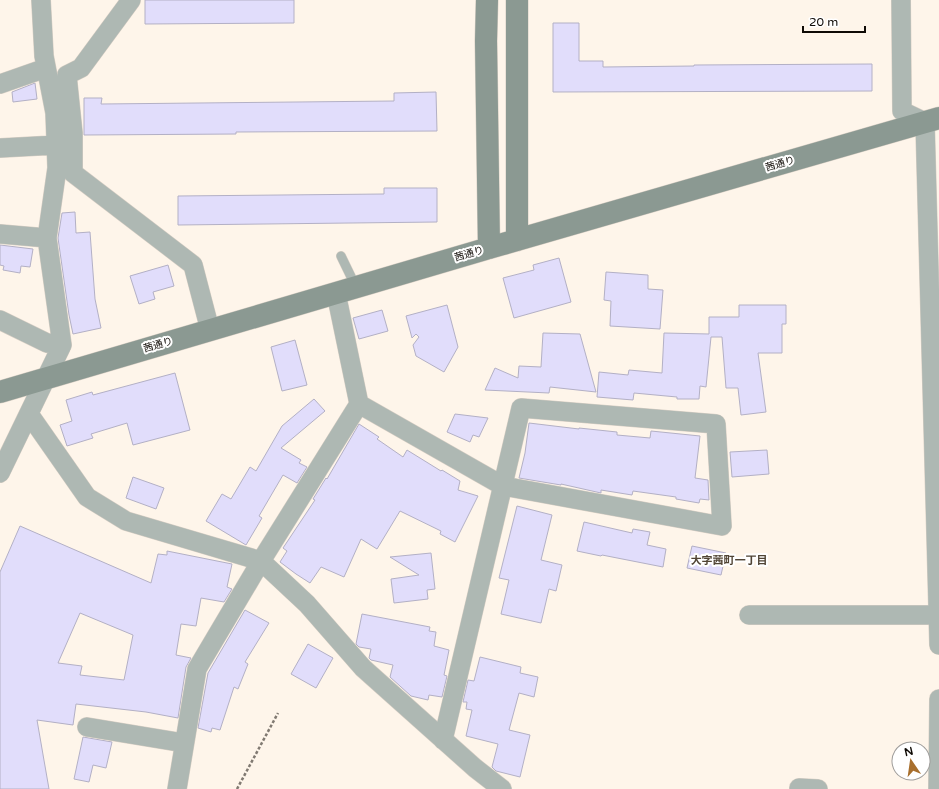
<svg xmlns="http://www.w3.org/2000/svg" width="939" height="789" font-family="'Varela Round','Noto Sans JP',sans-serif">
	<rect width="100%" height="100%" fill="#fef5ea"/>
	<path fill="#e1ddfb" stroke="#b3b0c5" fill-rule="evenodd" d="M145 0H294V23L145 24Z
		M553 23H579V61H603V67L694 66V65L872 64V91L553 92Z
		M35 83 37 99 13 102 12 92Z
		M436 92 437 131 236 132V134L84 135V98H102L101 104 394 101V93Z
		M384 188H437V222L178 225V196L384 194Z
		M75 212 76 233 90 232 95 299 101 328 73 334 69 315 58 238 62 213Z
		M0 245 33 249 30 267 21 266 20 273 3 270 4 266 0 265Z
		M559 258 571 302 514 318 503 278 534 270 533 265Z
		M168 265 174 286 153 292 155 299 139 304 130 276Z
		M606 272 648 275V289L663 290 660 329 610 326 611 301 604 300Z
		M447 305 458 347 444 372 416 356 413 345 419 337 416 334 412 338 406 316Z
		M739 305H786V324H782V353H758L766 412 741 415 738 388H726L722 337H711L706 387 700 386 699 399H677V397L634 393 633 400 597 397 599 372 628 375 629 370 662 373 664 333 709 334V317H739Z
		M382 310 388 331 359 339 353 318Z
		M543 333 580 334 596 392 550 387 549 393 485 390 495 368 518 378 519 366 541 367Z
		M295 340 307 385 282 391 271 347Z
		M175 373 190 430 133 445 127 423 91 434 93 438 67 446 60 425 72 421 66 400 92 392 93 395Z
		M314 399 325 411 281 448 301 460 299 463 307 467 297 483 283 475 259 516 262 518 246 545 206 521 222 494 231 499 250 467 256 471 282 426Z
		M455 414 488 418 479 437 473 435 470 442 447 432Z
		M529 423 579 429V428L617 432V435L650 438 651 431 700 436 695 478 708 480 709 500 700 499 699 503 676 499V497L633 491 632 495 601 490V493L561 484V485L519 478 525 453Z
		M359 424 379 437 377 439 403 457 407 450 441 471 442 470 460 481 458 490 478 496 455 542 440 534 441 531 400 511 377 549 361 539 344 577 321 567 310 583 296 574 280 562 287 551 283 548 315 500 313 499 326 478 327 479Z
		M767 450 769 474 732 477 730 452Z
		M133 477 164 488 156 509 126 498Z
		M517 506 552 515 541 560 562 565 556 591 549 589 541 623 501 614 509 580 499 578Z
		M584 522 632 533 633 529 650 532 647 545 666 549 663 567 602 555 601 556 577 551Z
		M20 526 151 583 158 554 167 555V551L232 564 227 587 232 589 224 602 201 598 196 626 181 624 176 655 191 658 186 667 178 718 146 712 76 704 73 725 37 720 49 789H0V572ZM80 613 133 635 124 680 80 675 82 666 58 663Z
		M692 546 726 553 721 575 687 568Z
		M431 553 435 589 427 590 428 599 394 603 391 579 419 575 390 557Z
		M245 610 269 623 245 662 248 664 238 689 234 687 220 730 212 728 211 732 198 728 208 673Z
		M362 614 430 627 429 631 436 632 434 646 449 650 444 675 447 676 442 697 429 695 428 700 411 696 390 677 393 665 371 660 369 658 371 649 359 647 356 644Z
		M308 644 333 658 316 688 291 674Z
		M480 657 521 667 520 673 538 677 534 697 519 693 509 730 530 735 520 777 496 771 492 767 498 744 466 736 472 710 466 709 467 702H463L468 680 474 681Z
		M83 737 112 742 106 768 93 765 89 782 74 779Z"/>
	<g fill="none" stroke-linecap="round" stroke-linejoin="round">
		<defs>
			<path id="lane" d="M341 256 356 287"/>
			<path id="street" d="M131 0 81 68 67 75 73 133V173L193 265 210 330
				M901 0 902 111 925 122 939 645
				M0 84 46 68
				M0 148 56 145
				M0 234 47 238
				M336 293 359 404 503 486 722 526 716 424 521 408 443 740
				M0 320 47 343 62 345
				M29 414 87 497 126 521 261 561 307 604 363 668 475 768 502 789
				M0 473 62 345 47 238 57 168 55 113 44 56 41 0
				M749 615H938
				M87 727 184 743
				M799 788 818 789
				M177 789 197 669 261 561 359 404
				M938 789 939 699"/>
			<path id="secondary" d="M487 0 486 41 489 248
				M517 0V240
				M0 392 489 248 939 118"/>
		</defs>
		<use href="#lane" stroke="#d8cfc5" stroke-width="10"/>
		<use href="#street" stroke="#d8cfc5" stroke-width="20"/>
		<use href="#secondary" stroke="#d8cfc5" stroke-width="23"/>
		<path stroke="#817a72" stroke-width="2.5" stroke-dasharray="3 2" stroke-linecap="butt" d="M237 789 278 713"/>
		<use href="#lane" stroke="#aeb8b3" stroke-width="9"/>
		<use href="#street" stroke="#aeb8b3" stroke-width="19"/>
		<use href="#secondary" stroke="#8b9992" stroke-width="22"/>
	</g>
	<g text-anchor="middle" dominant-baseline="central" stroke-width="4" stroke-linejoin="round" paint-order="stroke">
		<g font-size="10" fill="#0f0a05" stroke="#fff">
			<text transform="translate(780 164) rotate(-16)">茜通り</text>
			<text transform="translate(469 254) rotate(-16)">茜通り</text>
			<text transform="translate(158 345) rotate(-16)">茜通り</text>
		</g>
		<g font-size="11" font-weight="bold" fill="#504435" stroke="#fff">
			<text x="729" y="560">大字茜町一丁目</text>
		</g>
	</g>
	<g transform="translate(911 761) rotate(347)"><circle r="19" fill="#ffffff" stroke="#9f9d9b"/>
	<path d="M0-3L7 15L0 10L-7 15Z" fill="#a86f2d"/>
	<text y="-6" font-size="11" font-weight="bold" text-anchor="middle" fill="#0f0a05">N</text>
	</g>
	<path d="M803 26v6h62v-6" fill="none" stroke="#0f0a05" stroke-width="2"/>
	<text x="809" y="26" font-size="12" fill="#0f0a05" stroke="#ffffff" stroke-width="3" paint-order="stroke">20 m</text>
</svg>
